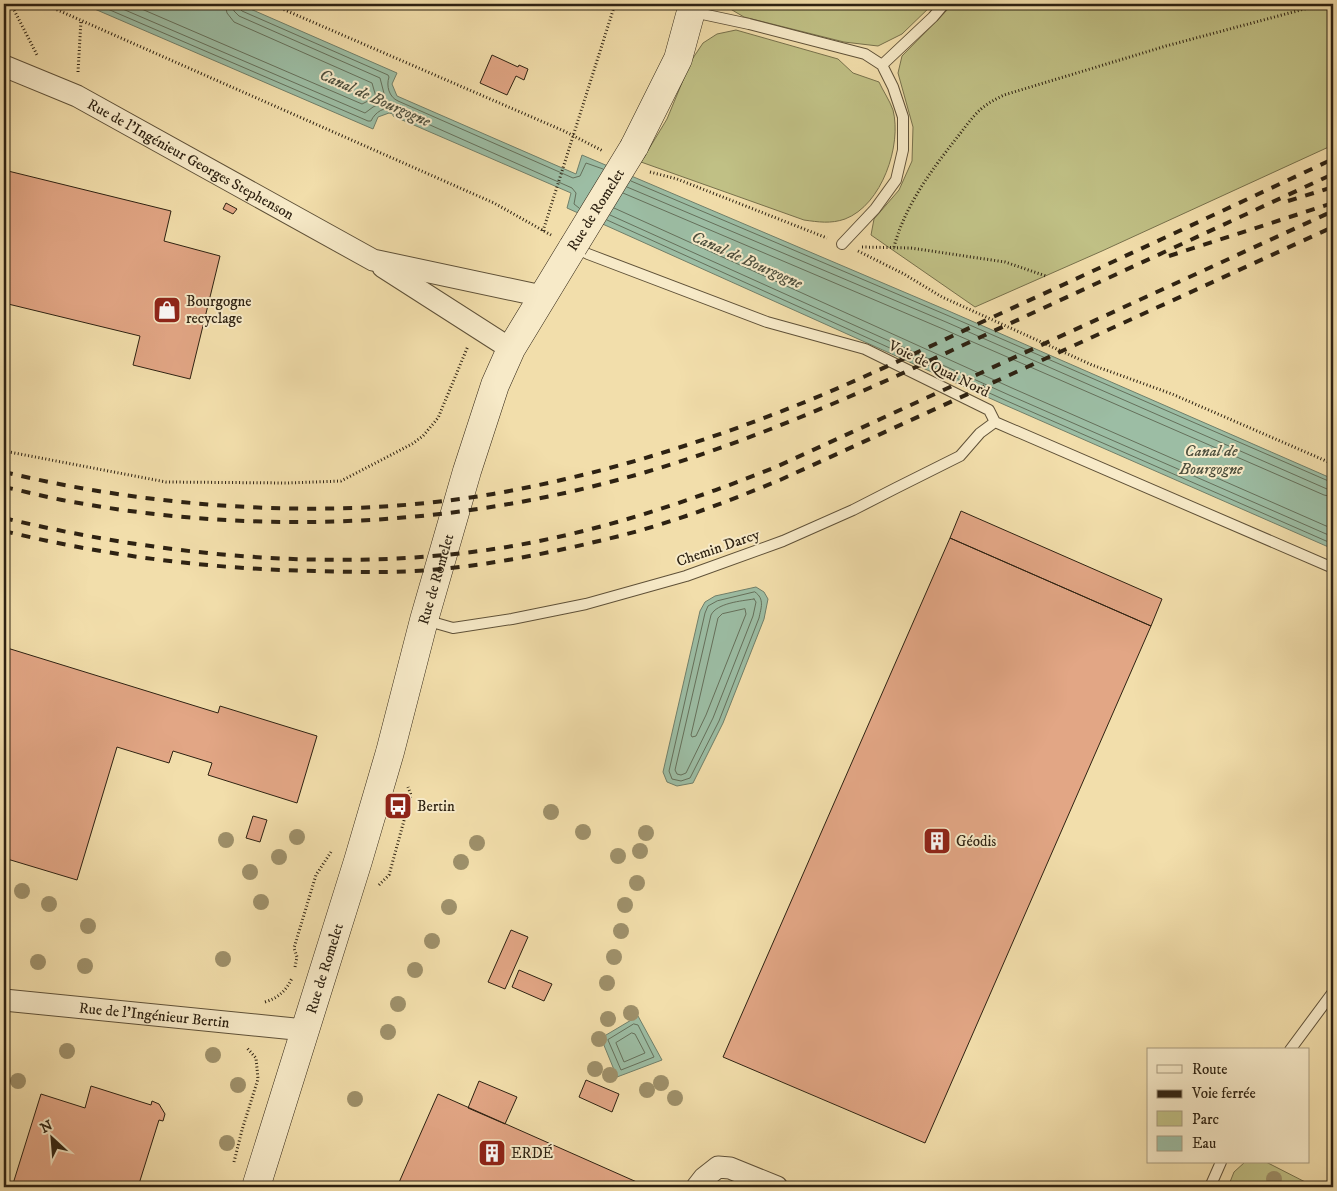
<svg xmlns="http://www.w3.org/2000/svg" width="1337" height="1191" font-family="'IM FELL DW Pica',serif">
	<rect width="100%" height="100%" fill="#f2deab"/>
	<filter id="stains"><feTurbulence type="fractalNoise" baseFrequency=".004" numOctaves="4"/><feColorMatrix values="0 0 0 0 .2 0 0 0 0 .09 0 0 0 0 .02 0 0 0 .5 -.17"/></filter>
	<radialGradient id="worn" r=".72"><stop offset=".6" stop-color="#630" stop-opacity="0"/><stop offset="1" stop-color="#630" stop-opacity=".3"/></radialGradient>
	<path fill="#c0c085" stroke="#77714c" d="M725 4H933L902 34 878 46 844 42 744 17 727 7Z
		M953 4H1333V145L1102 251 975 307 871 235 874 219 899 190 912 161 913 127 898 73 902 56Z
		M736 30 838 59 853 73 879 82C883 91 890 101 893 110 902 145 882 205 845 219 831 224 818 222 804 220L641 162 667 119 691 61 703 43 717 34Z
		M1245 1162H1266L1315 1187H1228L1234 1172Z"/>
	<path fill="#9cbda4" stroke="#707f6a" d="M83 4H239L397 73 392 84 397 96 576 174 582 155 951 312 1333 479V549L1005 405 567 208 571 193 393 116V114L389 113 378 117 373 129Z
		M756 587 764 592 768 599 764 619 723 723 693 783 677 786 667 782 663 772 700 611 705 602 715 596Z
		M638 1016 662 1060 617 1077 601 1038Z"/>
	<g fill="none" stroke-linecap="round" stroke-linejoin="round">
		<path stroke="#65705b" stroke-width="1" d="M96 4 368 121H371C375 112 385 106 394 109L572 188 576 193 574 204 579 208
			M111 4 365 113 373 107 386 101 380 78 239 16 234 11 232 4
			M130 4 362 104 376 97 372 83 234 22 227 13 225 4
			M239 4V8L242 11 388 75 389 77C386 86 389 97 398 101L573 178 580 176 586 163 603 169
			M631 181 949 316 1333 483
			M627 187 946 322 1327 489 1333 490
			M623 193 943 329 1324 495 1333 497
			M614 208 1012 388 1333 529
			M610 215 1009 395 1333 537
			M607 220 1007 401 1333 544
			M755 592C765 599 761 608 759 618L719 721 690 778 681 781 672 779 669 771 705 613 708 606 717 601Z
			M754 599 756 602 753 616 713 718 686 773 681 775 677 774 675 770 711 615C717 603 741 601 754 599Z
			M745 609 746 614 706 715 696 736 692 737 691 735 718 618 722 614Z
			M634 1024 638 1025 654 1057 621 1070 608 1040Z
			M632 1033 635 1034 645 1053 624 1062 616 1043Z"/>
	</g>
	<path fill="#e2a685" stroke="#2e2212" d="M492 55 518 67 519 65 528 69 524 80 516 76 507 95 480 83Z
		M4 170 171 211 164 241 220 256 190 379 133 365 140 336 4 303Z
		M226 203 237 209 233 214 223 209Z
		M961 511 1162 599 1151 626 950 538Z
		M950 538 1151 626 925 1143 723 1057Z
		M4 647 218 713 220 706 317 736 297 803 208 775 212 763 173 751 169 763 117 747 77 880 4 858Z
		M253 816 267 820 260 842 246 838Z
		M511 930 528 937 505 989 488 982Z
		M519 970 552 984 544 1001 512 987Z
		M586 1080 619 1094 612 1112 579 1097Z
		M479 1081 517 1097 505 1124 468 1108Z
		M91 1086 151 1105 152 1101 159 1104 165 1114 163 1121 159 1120 138 1187H12L41 1094 85 1108Z
		M438 1094 639 1183 637 1187H397Z"/>
	<g fill="none" stroke-linecap="round" stroke-linejoin="round">
		<defs>
			<path id="lane" d="M693 12 749 24 865 54 882 65 893 87 903 117V150L896 180 875 209 842 244
				M882 65 933 17 944 4
				M574 247 588 254 767 322 865 349 989 410 995 422 1333 568
				M425 620 453 628 512 619 586 604 686 576 783 541 853 510 896 488 960 456 980 433 995 422
				M1290 1050 1333 992
				M1210 1187 1221 1162"/>
			<g id="street">
				<path id="s1" d="M4 66 77 96 373 260 542 296"/>
				<path d="M383 267 511 349"/>
				<path id="s2" d="M4 1000 305 1030"/>
				<path d="M697 1187 704 1178 718 1167 730 1168 777 1187"/>
			</g>
			<g id="secondary">
				<path d="M634 147 678 59 693 4"/>
				<path id="s3" d="M256 1187 358 861 390 752 424 620 467 471 495 385 511 349 573 247"/>
			</g>
		</defs>
		<use href="#lane" stroke="#5f5138" stroke-width="12"/>
		<use href="#street" stroke="#5f5138" stroke-width="23"/>
		<use href="#secondary" stroke="#2e2212" stroke-width="29"/>
		<path stroke="#2e2212" stroke-width="3" stroke-dasharray="1 2.5" stroke-linecap="butt" d="M11 4 37 55
			M44 4 494 203 551 235
			M271 4 564 131 603 151
			M78 72 81 20
			M650 172 677 179 827 238
			M543 231 615 4
			M862 247 911 248 1005 262 1046 276
			M894 247C905 205 933 168 959 135 966 126 973 116 981 109 988 103 996 99 1004 95L1166 46 1323 4
			M858 251 904 274 942 297 1092 365 1172 394 1333 464
			M4 451 166 482 288 483 341 481 412 444 423 436 438 418 468 346
			M379 885 389 875 411 795 408 787
			M295 967 297 957 294 948 316 875 331 852
			M265 1002C278 998 286 991 292 978
			M234 1162 242 1130 258 1079 256 1058 247 1048"/>
		<use href="#lane" stroke="#f7eac8" stroke-width="10"/>
		<use href="#street" stroke="#f7eac8" stroke-width="21"/>
		<use href="#secondary" stroke="#f7eac8" stroke-width="28"/>
		<path stroke="#2e2212" stroke-width="4" stroke-dasharray="9 9" stroke-linecap="butt" d="M1288 201 1333 187
			M1169 256 1333 203
			M4 472C158 509 335 521 493 494 606 474 716 439 822 395 876 372 929 347 982 322 1100 268 1216 214 1333 159
			M4 487C23 491 42 496 62 500 241 534 430 529 606 483 704 458 797 420 890 379L1333 174
			M4 518C152 554 320 571 472 552 577 539 678 506 776 467L1333 211
			M4 531C106 556 210 569 315 571 354 572 392 573 431 570 490 565 550 553 607 539 667 525 724 503 780 480L1333 227"/>
		<defs>
			<path id="secondary-bridge" d="M573 247 634 147"/>
		</defs>
		<use href="#secondary-bridge" stroke="#2e2212" stroke-width="29" stroke-linecap="butt"/>
		<use href="#secondary-bridge" stroke="#f7eac8" stroke-width="28"/>
	</g>
	<g fill="#9e906a">
		<circle cx="551" cy="812" r="8"/>
		<circle cx="583" cy="832" r="8"/>
		<circle cx="646" cy="833" r="8"/>
		<circle cx="297" cy="837" r="8"/>
		<circle cx="226" cy="840" r="8"/>
		<circle cx="477" cy="843" r="8"/>
		<circle cx="640" cy="851" r="8"/>
		<circle cx="618" cy="856" r="8"/>
		<circle cx="279" cy="857" r="8"/>
		<circle cx="461" cy="862" r="8"/>
		<circle cx="250" cy="872" r="8"/>
		<circle cx="637" cy="883" r="8"/>
		<circle cx="22" cy="891" r="8"/>
		<circle cx="261" cy="902" r="8"/>
		<circle cx="49" cy="904" r="8"/>
		<circle cx="625" cy="905" r="8"/>
		<circle cx="449" cy="907" r="8"/>
		<circle cx="88" cy="926" r="8"/>
		<circle cx="621" cy="931" r="8"/>
		<circle cx="432" cy="941" r="8"/>
		<circle cx="614" cy="957" r="8"/>
		<circle cx="223" cy="959" r="8"/>
		<circle cx="38" cy="962" r="8"/>
		<circle cx="85" cy="966" r="8"/>
		<circle cx="415" cy="970" r="8"/>
		<circle cx="607" cy="983" r="8"/>
		<circle cx="398" cy="1004" r="8"/>
		<circle cx="631" cy="1013" r="8"/>
		<circle cx="608" cy="1019" r="8"/>
		<circle cx="388" cy="1032" r="8"/>
		<circle cx="599" cy="1039" r="8"/>
		<circle cx="67" cy="1051" r="8"/>
		<circle cx="213" cy="1055" r="8"/>
		<circle cx="595" cy="1069" r="8"/>
		<circle cx="610" cy="1075" r="8"/>
		<circle cx="18" cy="1081" r="8"/>
		<circle cx="661" cy="1083" r="8"/>
		<circle cx="238" cy="1085" r="8"/>
		<circle cx="647" cy="1090" r="8"/>
		<circle cx="675" cy="1098" r="8"/>
		<circle cx="355" cy="1099" r="8"/>
		<circle cx="227" cy="1143" r="8"/>
		<circle cx="1274" cy="1179" r="8"/>
	</g>
	<defs>
		<symbol id="shop-square" viewBox="-11 -11 22 22"><rect x="-9" y="-9" width="18" height="18" rx="4" fill="#8f2418" stroke="#f7eac8"/><path d="M-5-2.5h2.3a2.7 3.5 0 0 1 5.4 0H5L5.5 6h-11ZM-1.5-2.5h3a1.5 2.3 0 0 0-3 0Z" fill="#fff"/></symbol>
		<symbol id="bus-square" viewBox="-11 -11 22 22"><rect x="-9" y="-9" width="18" height="18" rx="4" fill="#8f2418" stroke="#f7eac8"/><path d="M-5-6H5V4H4V6H2V4H-2V6H-4V4H-5ZM-3.5-4V0h7V-4ZM-3.5 1.2v1.5H-2V1.2ZM2 1.2v1.5H3.5V1.2Z" fill="#fff"/></symbol>
		<symbol id="building-square" viewBox="-11 -11 22 22"><rect x="-9" y="-9" width="18" height="18" rx="4" fill="#8f2418" stroke="#f7eac8"/><path d="M-4-6H4V6H1V3H-1V6H-4ZM-2.5-4.3h1.7v1.8h-1.7ZM.8-4.3h1.7v1.8H.8ZM-2.5-1h1.7V.8h-1.7ZM.8-1h1.7V.8H.8Z" fill="#fff"/></symbol>
	</defs>
	<g fill-rule="evenodd">
		<use href="#shop-square" x="151" y="294" width="32" height="32"/>
		<use href="#bus-square" x="382" y="790" width="32" height="32"/>
		<use href="#building-square" x="921" y="825" width="32" height="32"/>
		<use href="#building-square" x="476" y="1137" width="32" height="32"/>
	</g>
	<g text-anchor="middle" dominant-baseline="central" stroke-width="4" stroke-linejoin="round" paint-order="stroke">
		<g font-size="15" fill="#2e2212" stroke="#f7eac8">
			<text stroke="none"><textPath href="#s1" startOffset="209">Rue de l'Ingénieur Georges Stephenson</textPath></text>
			<text transform="translate(596 210) rotate(-58)">Rue de Romelet</text>
			<text transform="translate(939 369) rotate(26)">Voie de Quai Nord</text>
			<text transform="translate(718 548) rotate(-19)">Chemin Darcy</text>
			<text stroke="none"><textPath href="#s3" startOffset="634">Rue de Romelet</textPath></text>
			<text stroke="none"><textPath href="#s3" startOffset="229">Rue de Romelet</textPath></text>
			<text stroke="none"><textPath href="#s2" startOffset="151">Rue de l'Ingénieur Bertin</textPath></text>
		</g>
		<g font-size="15" fill="#2e2212" stroke="#f7eac8" text-anchor="start">
			<text x="186" y="301">Bourgogne<tspan x="186" dy="17">recyclage</tspan></text>
			<text x="417" y="806">Bertin</text>
			<text x="956" y="841">Géodis</text>
			<text x="511" y="1153">ERDÉ</text>
		</g>
		<g font-size="16" font-style="italic" fill="#4f503e" stroke="#f7eac8">
			<text transform="translate(375 98) rotate(24)">Canal de Bourgogne</text>
			<text transform="translate(747 260) rotate(24)">Canal de Bourgogne</text>
			<text x="1211" y="451">Canal de<tspan x="1211" dy="18">Bourgogne</tspan></text>
		</g>
	</g>
	<rect width="1337" height="1191" fill="none" stroke="#f2deab" stroke-width="20"/>
	<rect x="5" y="5" width="1327" height="1181" fill="none" stroke="#2e2212" stroke-width="2.5"/>
	<rect x="10" y="10" width="1317" height="1171" fill="none" stroke="#2e2212"/>
	<rect x="1147" y="1048" width="162" height="115" fill="#f7eac8" stroke="#a79a7f"/>
	<rect x="1157" y="1065" width="25" height="8" fill="#f7eac8" stroke="#a79a7f"/>
	<text x="1192" y="1074" font-size="15" fill="#2e2212">Route</text>
	<rect x="1157" y="1090" width="25" height="8" fill="#2e2212" stroke="#a79a7f"/>
	<text x="1192" y="1098" font-size="15" fill="#2e2212">Voie ferrée</text>
	<rect x="1157" y="1111" width="25" height="15" fill="#c0c085" stroke="#a79a7f"/>
	<text x="1192" y="1124" font-size="15" fill="#2e2212">Parc</text>
	<rect x="1157" y="1136" width="25" height="15" fill="#9cbda4" stroke="#a79a7f"/>
	<text x="1192" y="1148" font-size="15" fill="#2e2212">Eau</text>
	<g transform="translate(52 1138) rotate(334)" stroke="#f7eac8" stroke-width="4" paint-order="stroke">
	<path d="M0-4L9 19L0 12L-9 19Z" fill="#2e2212"/>
	<text y="-8" font-size="14" font-weight="bold" text-anchor="middle" fill="#2e2212">N</text>
	</g>
	<rect width="100%" height="100%" filter="url(#stains)"/>
	<rect width="100%" height="100%" fill="url(#worn)"/>
</svg>
